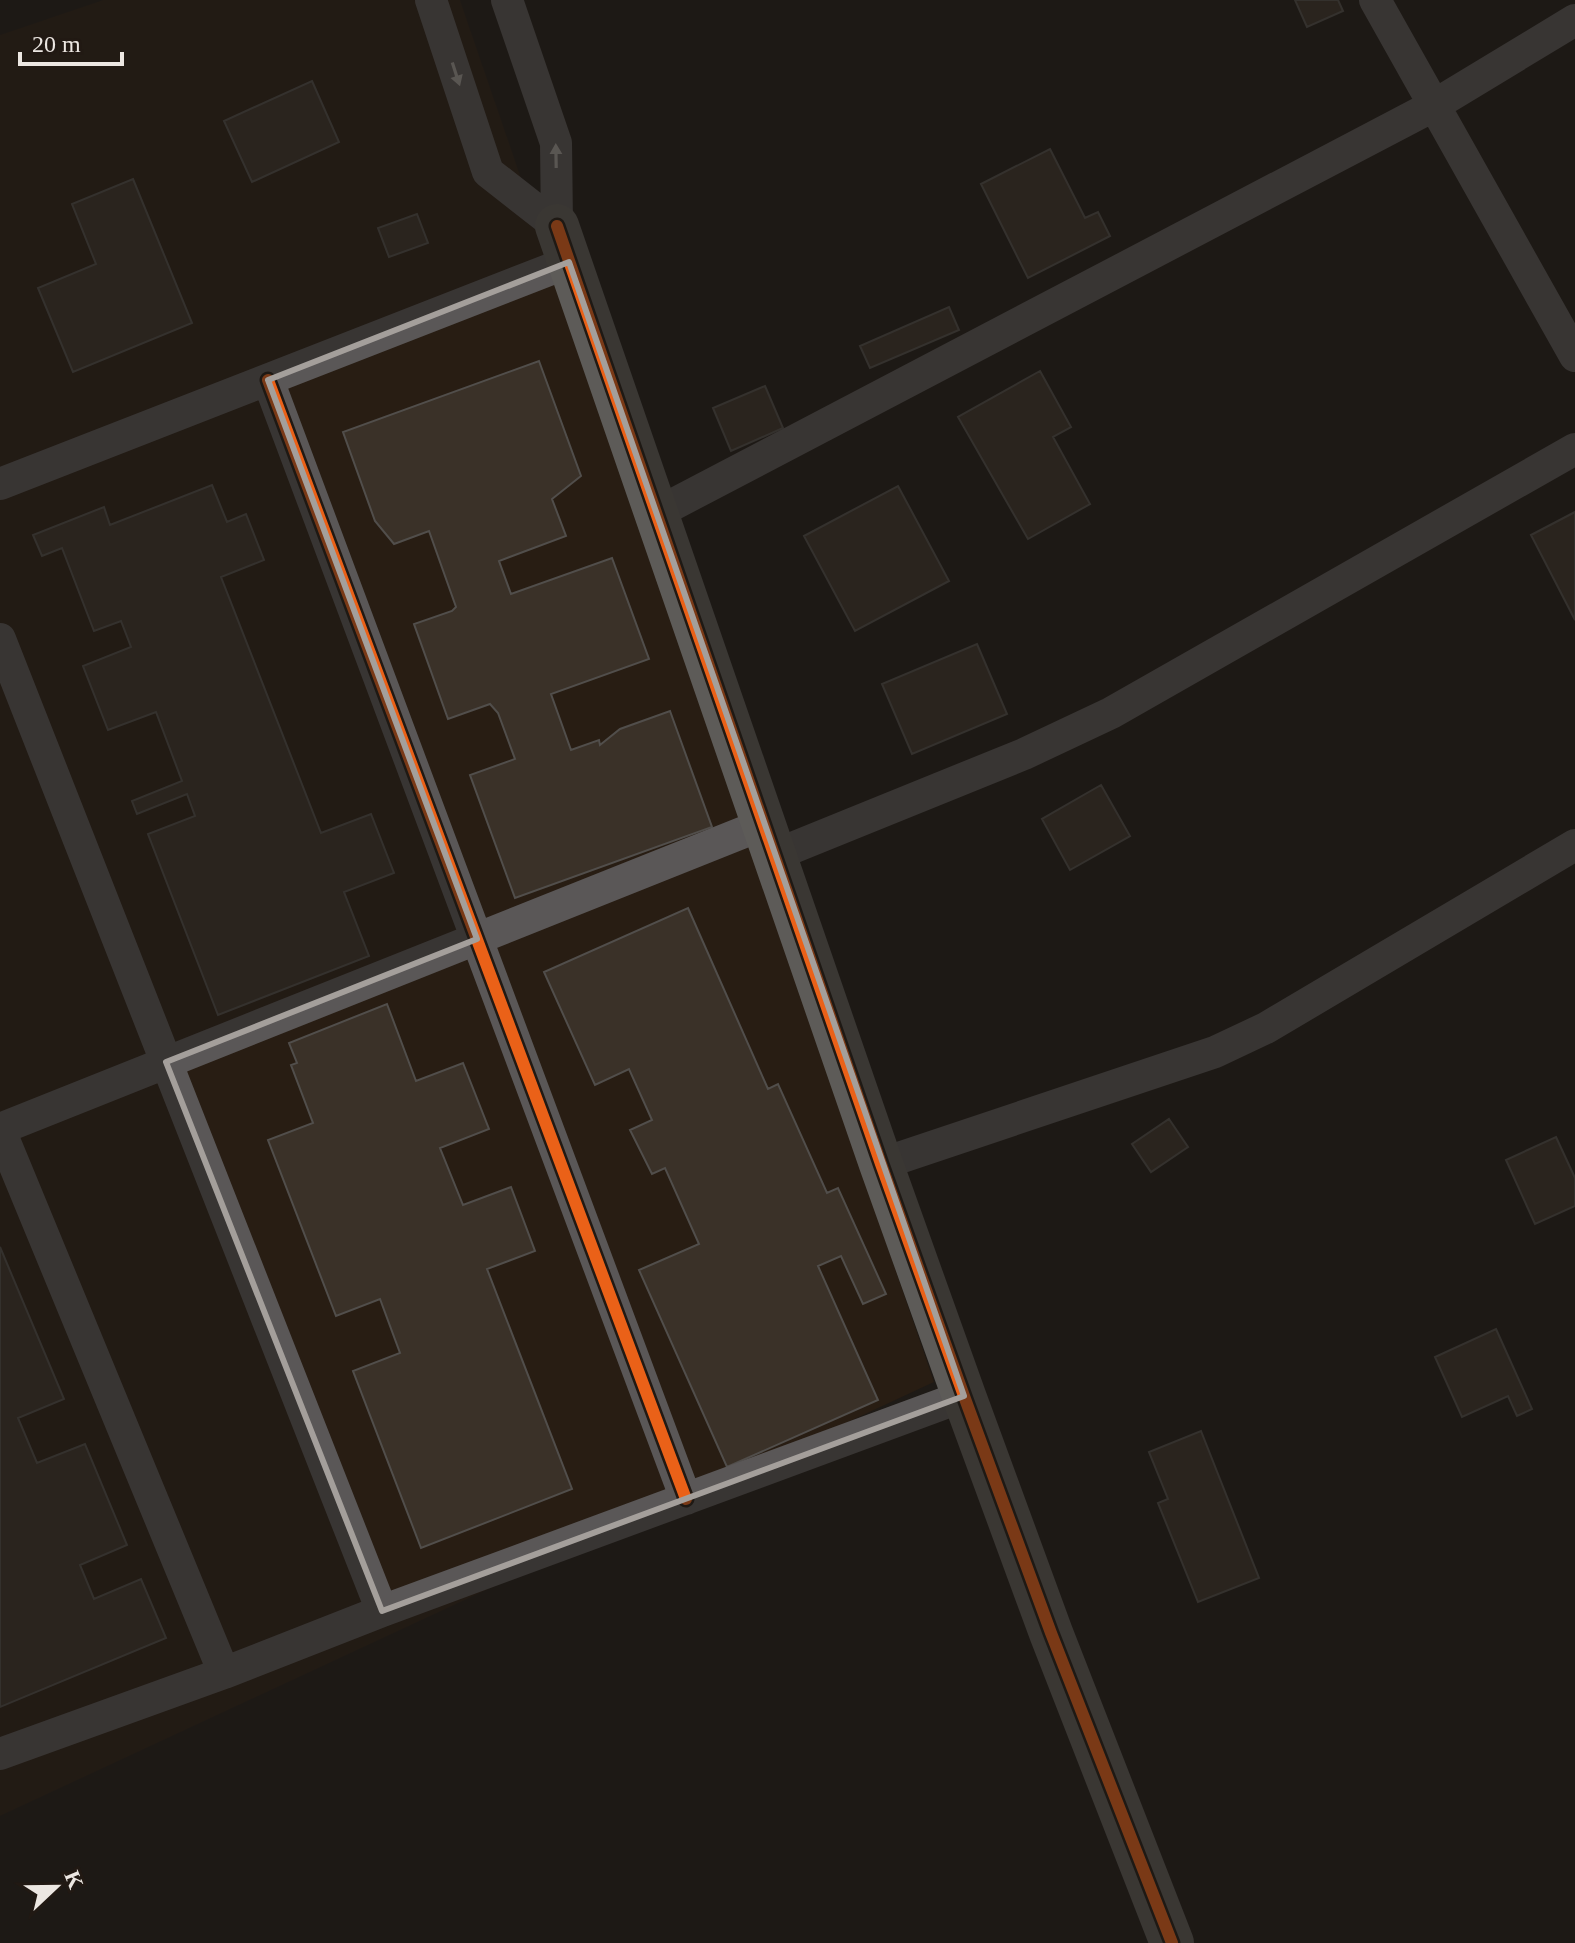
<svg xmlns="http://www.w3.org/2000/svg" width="1575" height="1943" font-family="Georgia,serif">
	<rect width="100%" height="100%" fill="#1e1a16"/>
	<path fill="#281d13" d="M103 0H460L934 1382 0 1816V35Z"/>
	<path fill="#3a3128" stroke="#514e4b" stroke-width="2" d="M1295 0H1338L1343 11 1307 27Z
		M312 81 339 142 252 182 224 121Z
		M1050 149 1085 218 1098 212 1110 236 1028 278 981 184Z
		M133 179 192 323 73 372 38 288 96 264 72 204Z
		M417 214 428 243 389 257 378 228Z
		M949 307 959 330 870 368 860 346Z
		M539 361 581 476 552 499 566 536 499 561 511 594 612 558 649 659 551 694 571 750 599 740 600 745 620 729 670 711 712 827 515 898 470 775 515 759 498 713 490 704 448 719 414 624 452 611 456 607 429 531 394 544 375 521 343 432Z
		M1040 371 1071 427 1053 437 1090 504 1028 539 958 417Z
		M765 386 783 428 731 451 713 408Z
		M212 485 227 522 246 514 264 560 221 577 321 833 371 814 394 873 344 892 369 956 218 1015 148 834 195 816 187 794 137 814 132 801 182 781 156 712 108 730 83 666 131 647 121 621 94 631 62 548 42 556 33 535 104 507 110 525Z
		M898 486 949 581 855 631 804 536Z
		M1575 512V620L1531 535Z
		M977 644 1007 714 912 754 882 684Z
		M1101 785 1130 836 1070 870 1042 819Z
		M688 908 768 1089 778 1084 827 1193 838 1188 886 1294 863 1304 841 1256 818 1266 878 1400 727 1467 639 1270 699 1244 665 1168 652 1174 630 1130 652 1120 629 1069 595 1085 544 972Z
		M387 1004 416 1081 463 1063 489 1129 440 1148 463 1205 511 1187 535 1251 487 1269 572 1489 421 1548 353 1371 400 1353 380 1299 336 1316 268 1140 313 1123 291 1065 297 1063 289 1043Z
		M1169 1119 1188 1147 1151 1172 1132 1144Z
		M1556 1137 1575 1178V1206L1535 1224 1506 1160Z
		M0 1247 64 1399 18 1418 37 1463 85 1444 127 1545 80 1565 94 1599 141 1579 166 1638 0 1707Z
		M1496 1329 1532 1409 1517 1416 1508 1396 1462 1417 1435 1357Z
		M1201 1431 1259 1578 1198 1602 1158 1503 1168 1499 1149 1452Z"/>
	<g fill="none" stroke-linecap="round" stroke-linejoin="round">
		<path stroke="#5a5757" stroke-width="32" d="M431 0 488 172 557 226 556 143 507 0
			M1375 0 1575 356
			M268 380 686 1499
			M0 484 569 262
			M655 514 1433 106 1575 20
			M0 639 382 1611
			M775 855 1024 754 1111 713 1575 449
			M0 1129 764 824
			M0 1130 224 1673
			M881 1164 1215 1052 1266 1028 1575 845
			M0 1754 224 1673 382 1611 964 1396"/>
		<path stroke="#5d5b58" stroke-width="44" d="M557 226 881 1164 964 1396 1051 1633 1172 1943"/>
		<defs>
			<path id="cycleway" d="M557 226 881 1164 964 1396 1051 1633 1172 1943
				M268 380 686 1499"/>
		</defs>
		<use href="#cycleway" stroke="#211913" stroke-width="17"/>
		<use href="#cycleway" stroke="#ea6118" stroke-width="12"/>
	</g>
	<defs><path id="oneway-solid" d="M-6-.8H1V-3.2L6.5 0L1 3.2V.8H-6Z" transform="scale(2)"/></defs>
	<g fill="#a39f9c">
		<use href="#oneway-solid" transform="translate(456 74) rotate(72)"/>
		<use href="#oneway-solid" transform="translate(556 156) rotate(-91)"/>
	</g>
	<path d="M0 0H1575V1943H0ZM569 262 964 1396 382 1611 166 1062 477 939 268 380Z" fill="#1e1a16" fill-opacity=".55" fill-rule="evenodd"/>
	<path fill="none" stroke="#a49f9b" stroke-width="6" stroke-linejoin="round" d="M569 262 964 1396 382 1611 166 1062 477 939 268 380Z"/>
	<g transform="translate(56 1887) rotate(68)" stroke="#211913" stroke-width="6" paint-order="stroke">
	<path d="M0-6L14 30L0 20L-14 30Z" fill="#ece7e2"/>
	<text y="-12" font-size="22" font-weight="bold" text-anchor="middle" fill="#ece7e2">K</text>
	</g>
	<path d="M20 52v12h102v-12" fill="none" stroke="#ece7e2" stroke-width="4"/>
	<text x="32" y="52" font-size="24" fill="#ece7e2" stroke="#211913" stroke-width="6" paint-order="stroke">20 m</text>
</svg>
